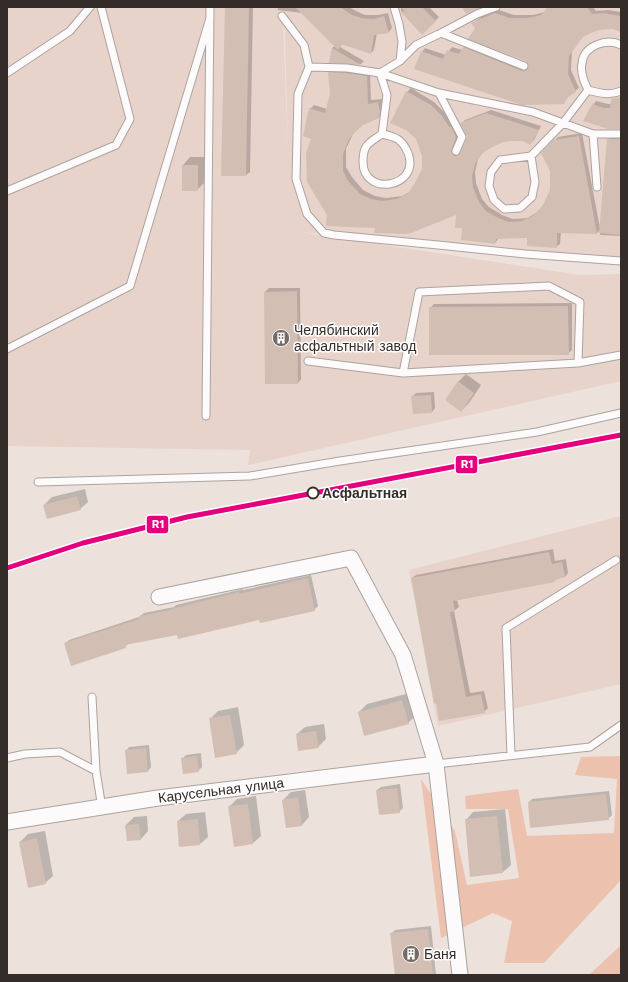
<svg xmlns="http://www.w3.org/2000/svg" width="628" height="982" font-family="'Work Sans',sans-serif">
	<rect width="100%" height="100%" fill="#ece1db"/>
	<path fill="#e8d3ca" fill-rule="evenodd" d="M7 7H621V259L300 232 580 275 621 274V381L248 465 250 450 7 446ZM283 26 285 33 288 148 283 27Z
		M621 516V684L438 726 409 570Z"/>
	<path fill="#ecc2ae" d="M621 756V880L544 963H504L512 921 493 913 441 938 421 779 455 831 467 885 519 878 508 809H466L465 796 518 789 527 836 614 833 617 779 575 775 581 757Z
		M621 945V975H589Z"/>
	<path fill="#0003" d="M226 7H253L250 172 246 175Z
		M278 7H349L356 11 365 15H378L388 13 392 28 389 32 377 33 374 50 371 53 342 44 340 47 364 61 361 64 330 62 332 48 335 46 302 13 278 10Z
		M401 7H429L439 17 422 33 401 11Z
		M549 7H593L596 11 608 10 621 12V31L614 28 599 29 584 35 572 51 571 70 579 88 569 95 563 103 422 52 425 48 446 55 452 47 462 50 467 44 526 67H529L530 65 526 61 476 28 473 23 484 15 499 10 514 15H533L545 12Z
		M333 69 370 73 371 100 382 99V114L378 118 363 124 353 134 346 149V167L352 177 363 190 375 196 386 198 402 196 411 191 423 169V156L407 92 411 88 434 102 445 113 460 133 454 147 458 153 462 152 468 137 462 123 465 120 491 110 541 126 534 140 530 144 523 140 502 141 483 152 478 159 475 172 476 183 482 199 489 207 502 215 513 219 527 218 538 212 544 205 551 191V170L542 153 558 137 582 133 600 228 608 139 612 136 621 135V236L600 235 601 229 597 233 561 232 560 244 556 247 528 237 499 238 495 243 463 227 457 213 376 227 328 215 312 139 310 109 314 105 327 109 331 94 329 73Z
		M596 101 608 104H621V128L593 105Z
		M190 157H205V182L197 190 183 165Z
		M269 288H300L301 379 298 383 265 292Z
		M572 303V350L568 354 430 308 434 304Z
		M466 374 481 385 469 403 461 411 458 382Z
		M434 392 435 408 432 412 412 397 416 393Z
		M85 489 88 502 80 509 44 505 52 497Z
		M553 549 555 561 566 559 568 573 565 577 558 578 554 581 457 600 459 607 454 611 470 693 484 691 488 708 484 712 440 720 412 578 416 575Z
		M311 575 318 606 314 610 260 619 178 634 129 643 125 647 65 644 69 640 139 617 144 613 174 607 176 605 243 589V590Z
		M410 693 416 715 408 723 359 712 367 704Z
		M238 707 244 745 236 753 210 719 218 711Z
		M324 724 326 739 318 747 297 734 305 727Z
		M149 745 151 767 148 771 126 751 129 747Z
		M201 753 202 767 198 771 182 759 186 755Z
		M400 784 403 808 399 812 377 790 381 787Z
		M305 790 309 817 302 825 283 800 291 792Z
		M609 791 612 815 608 819 529 802 532 799Z
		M256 796 261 836 253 843 229 807 237 799Z
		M505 809 511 865 503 872 466 820 473 812Z
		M205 812 208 837 200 844 180 846 178 821 186 814Z
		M147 816 148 831 141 839 126 825 134 817Z
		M45 831 53 876 45 883 20 842 28 834Z
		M431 926 436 975H396L391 934 395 930Z"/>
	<path fill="#d3beb3" d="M225 7H249L246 176H221Z
		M295 7H340L352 15 361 18 374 19 384 16 389 33 374 35 371 54 341 44 338 50Z
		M401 7H422L436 21 422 35 401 12 405 11Z
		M462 7H479L480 8 466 14Z
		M548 7H587L592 14 603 13 621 16V32L613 29 599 30 591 33 583 37 569 56 568 74 576 92 567 98 564 104 522 105 414 69 421 51 443 59 447 50 459 54 463 47 522 71 527 70 529 66 526 61 468 39 475 28 471 23 495 13 510 18H528L541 15Z
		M332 48 361 65 329 63Z
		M328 72 347 73 367 76 368 104 378 102 380 112 379 118 363 125 356 131 349 139 343 154V171L348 181 360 194 371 199 382 201 397 199 408 193 415 183 422 169V156L416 139 406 130 390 123 406 91 431 105 442 116 449 127H451L456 137 451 151 454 156 459 155 460 153 467 137 460 123 486 113 539 130 530 145 523 141H511L503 142 490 148 481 154 475 164 472 176 473 187 479 202 486 211 498 218 509 222 522 221 534 215 543 205 550 190V171L541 153 553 140 579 136 597 234 557 233V248L527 246V238L496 239 495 244 461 240 462 228H455L456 215 411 233 405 234 374 233 375 228 326 226 327 215 307 182 306 153 311 139 303 136 309 108 325 113 330 94Z
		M621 97V129H608L583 121 592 104 604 108H610L611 99Z
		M607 139H621V235L599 233Z
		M182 165H198V191H182Z
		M297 291 298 384H265L264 292Z
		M568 306 569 355H429V307Z
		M458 381 474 393 461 412 445 400Z
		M431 395 432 413 413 414 411 396Z
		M77 496 81 510 47 519 43 505Z
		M549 552 552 564 562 562 565 577 555 580V582L453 601 455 611 450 612 466 697 481 694 485 713 439 721 436 703 434 704 411 578Z
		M308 578 315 611 260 623 259 620 178 639 177 635 125 645 126 648 71 666 64 643 139 619V616L171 610V609L239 592V594Z
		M402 700 409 724 364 736 358 712Z
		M230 715 237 754 215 758 209 718Z
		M316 731 319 748 298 751 296 734Z
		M146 748 148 772 127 774 125 750Z
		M197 756 199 772 183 774 181 758Z
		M397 788 400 813 379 815 376 790Z
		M606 794 609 820 530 828 528 802Z
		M298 797 302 826 286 828 282 800Z
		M248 804 253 844 234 847 228 806Z
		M497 816 503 873 470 877 465 819Z
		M198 819 200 845 179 847 177 821Z
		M139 824 141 840 127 841 125 825Z
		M37 838 46 884 28 888 19 842Z
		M428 929 433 975H395L390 933Z"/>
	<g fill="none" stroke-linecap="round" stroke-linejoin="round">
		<defs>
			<path id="service" d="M394 7 399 24 402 42 400 61
				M282 16 304 45 309 67 298 94 296 179 307 214 324 233 334 235 438 245 525 254 621 261
				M441 33 524 66
				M621 45C607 38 584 45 582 63 580 72 584 82 588 90 599 93 610 96 621 91
				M309 67 347 68 380 73 439 93 533 112 593 134H621
				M7 73 70 31 90 7
				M439 93 462 137 456 151
				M382 134C396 137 402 139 408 153 421 188 363 197 363 162 363 144 369 143 382 134L387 95 380 73 400 61 416 45 441 33 477 14 496 7
				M593 134 597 187
				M531 156 535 182 532 197 520 208 504 209 494 200 489 186 491 172 500 160 531 156 563 123 588 90
				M7 191 116 145 130 119 101 7
				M7 349 130 286 210 18
				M308 361 403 373 578 363 621 355
				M403 373 419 292 549 286 580 302 578 363
				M206 416 210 7
				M38 482 250 476 340 461 537 432 621 413
				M92 697 96 771 102 808
				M511 755 506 628 616 560
				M7 758 25 754 60 752 96 771
				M436 764 590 747 621 725"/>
			<path id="minor" d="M159 597 351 558 403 655 436 764 460 975
				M7 822 158 798 436 764"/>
		</defs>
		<use href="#service" stroke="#aca39f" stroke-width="9"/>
		<use href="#minor" stroke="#aca39f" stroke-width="17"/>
		<use href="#service" stroke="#fcfafa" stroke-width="7"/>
		<use href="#minor" stroke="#fcfafa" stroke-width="15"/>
		<defs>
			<path id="rail-1" d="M7 568 83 543 187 517 621 435"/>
		</defs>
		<use href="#rail-1" stroke="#fff" stroke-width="8"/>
		<use href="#rail-1" stroke="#e5007d" stroke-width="5"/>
	</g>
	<defs>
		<symbol id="building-disc" viewBox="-11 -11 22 22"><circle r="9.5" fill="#746b67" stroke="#fff"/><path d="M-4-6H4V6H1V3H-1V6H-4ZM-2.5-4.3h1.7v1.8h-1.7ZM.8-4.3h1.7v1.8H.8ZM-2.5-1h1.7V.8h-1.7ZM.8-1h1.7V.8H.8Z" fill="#fff"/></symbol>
	</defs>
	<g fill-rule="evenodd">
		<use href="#building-disc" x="271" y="328" width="20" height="20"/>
		<use href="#building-disc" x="401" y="944" width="20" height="20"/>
	</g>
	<circle fill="#fff" stroke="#342c28" stroke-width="2" cx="313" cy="493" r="5.5"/>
	<g text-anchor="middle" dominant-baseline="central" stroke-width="3" stroke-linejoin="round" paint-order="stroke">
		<g font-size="14" fill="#342c28" stroke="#fff" text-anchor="start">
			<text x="294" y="330">Челябинский<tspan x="294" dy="16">асфальтный завод</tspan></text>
			<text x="424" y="954">Баня</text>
		</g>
		<g font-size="14" font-weight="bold" fill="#342c28" stroke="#fff" text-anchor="start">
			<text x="322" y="493">Асфальтная</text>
		</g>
		<g font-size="14" fill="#342c28" stroke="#fff">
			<text transform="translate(221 790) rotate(-7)">Карусельная улица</text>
		</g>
	</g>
	<g stroke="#fff" stroke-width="1.5">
		<rect x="455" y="455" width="23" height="19" rx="4" fill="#e5007d"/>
		<rect x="146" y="515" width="23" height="19" rx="4" fill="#e5007d"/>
	</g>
	<g font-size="11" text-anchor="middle" font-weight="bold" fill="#fff">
		<text x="467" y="468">R1</text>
		<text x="158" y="528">R1</text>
	</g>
	<rect width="628" height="982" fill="none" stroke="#342c28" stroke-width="16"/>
</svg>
